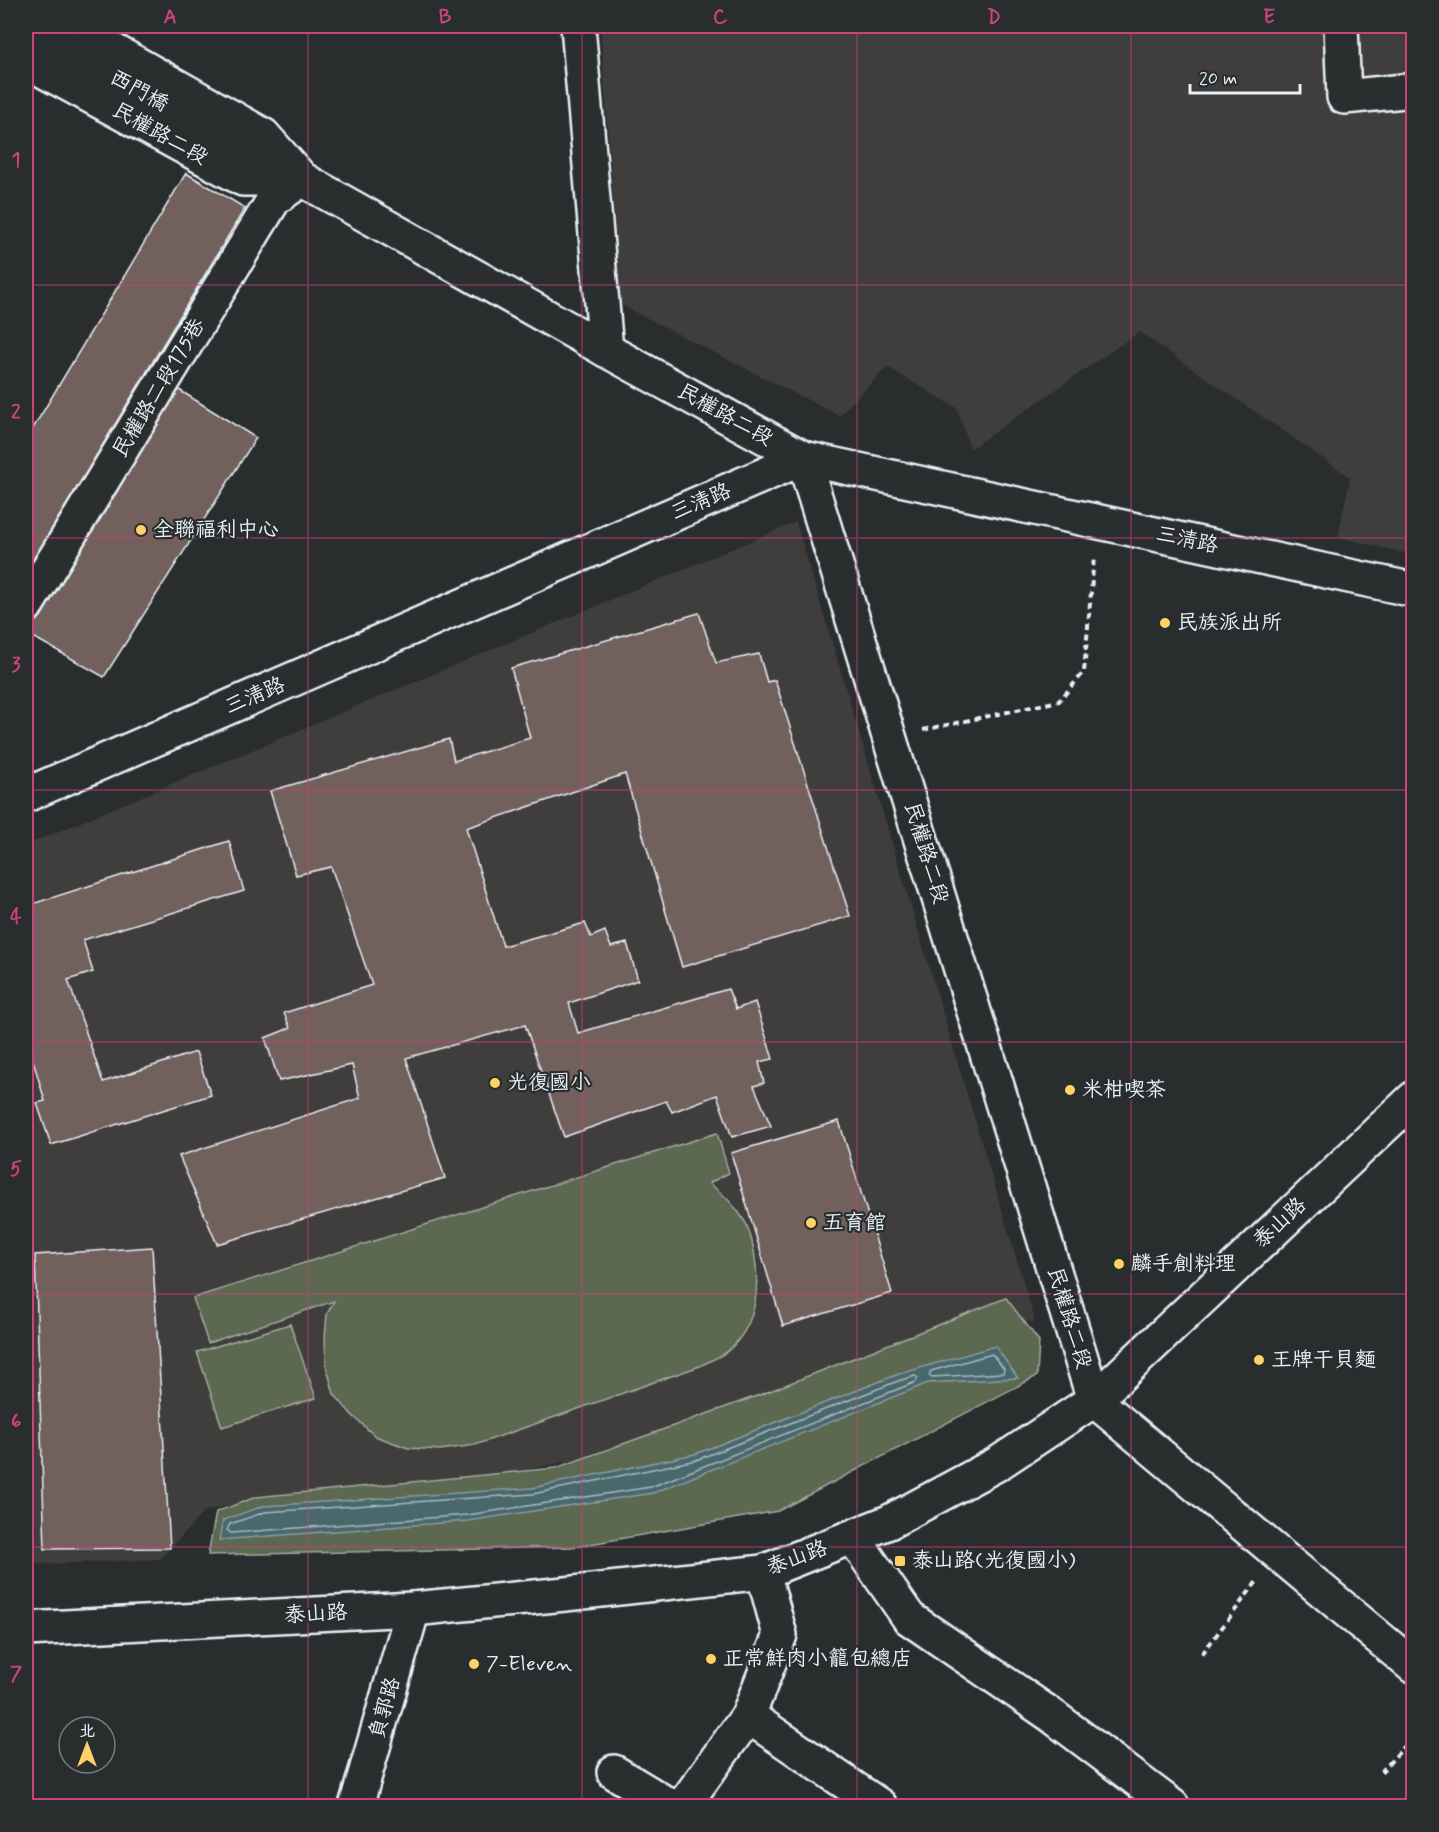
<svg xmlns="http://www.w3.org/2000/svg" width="1439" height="1832" font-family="Mynerve,'LXGW WenKai TC',sans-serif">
	<rect width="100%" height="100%" fill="#2a2d2e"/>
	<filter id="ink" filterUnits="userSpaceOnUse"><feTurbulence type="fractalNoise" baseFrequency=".0167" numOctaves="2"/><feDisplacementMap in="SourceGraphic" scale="12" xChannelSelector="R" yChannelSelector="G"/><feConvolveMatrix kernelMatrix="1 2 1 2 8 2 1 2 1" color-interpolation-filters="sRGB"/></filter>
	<g filter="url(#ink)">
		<path fill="#403c3c" d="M600 26H1413V555L1338 537 1350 477 1139 332 970 449 957 408 887 367 839 416 621 305Z
			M796 522 1035 1321 904 1343 711 1433 480 1479 283 1494 205 1511 160 1559 26 1565V845Z"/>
		<path fill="#5b674f" stroke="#a2aca4" stroke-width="1.5" d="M717 1133 729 1173 709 1183C722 1193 735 1205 744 1220 749 1228 752 1241 754 1251 760 1287 758 1323 729 1350 721 1357 709 1361 700 1366L475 1445 440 1450 408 1448 375 1436 352 1415 334 1394 326 1365 325 1338 327 1314 334 1301 208 1343 193 1298Z
			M1006 1298 1039 1341 1037 1376 778 1511 573 1547 208 1555 216 1512 256 1497 556 1468 765 1393Z
			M290 1324 316 1398 222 1427 197 1352Z"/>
		<path fill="#4a676c" stroke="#899ea4" stroke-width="1.5" d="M995 1346 1018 1378 928 1383 653 1493 468 1521 219 1540 223 1520 263 1506 532 1488 695 1454 896 1375Z"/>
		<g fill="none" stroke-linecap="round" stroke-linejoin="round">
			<path stroke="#a9bac0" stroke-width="1.5" d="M992 1354 1004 1369 1003 1373 932 1377 929 1375 931 1371Z
				M915 1376 918 1378 916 1382 651 1487 468 1515 231 1533 227 1530 230 1524 265 1512 533 1494 696 1460 898 1381Z"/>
		</g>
		<path fill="#72605c" stroke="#e8f1f8" stroke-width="1.5" d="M186 173 245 208 26 573V440Z
			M176 388 256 438 104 677 26 633V622Z
			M699 613 716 663 759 654 767 682 775 680 850 916 682 967 625 774 466 828 503 946 585 923 591 937 605 931 611 947 627 943 638 980 569 1003 578 1033 728 989 736 1009 755 1002 773 1059 759 1062 764 1083 754 1086 771 1126 732 1137 717 1095 672 1112 666 1101 564 1137 525 1025 406 1058 445 1178 217 1244 179 1156 360 1098 352 1065 279 1081 265 1038 290 1028 284 1013 372 985 331 867 296 875 270 791 449 739 454 761 530 738 511 668Z
			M229 841 244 891 83 940 93 972 68 980 103 1082 196 1052 211 1095 51 1145 37 1103 45 1101 26 1037V906Z
			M839 1121 892 1293 783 1326 731 1153Z
			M152 1247 170 1548 45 1549 35 1255Z"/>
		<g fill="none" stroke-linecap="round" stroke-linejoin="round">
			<defs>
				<path id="minor" d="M70 26 263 135 302 179
					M578 26 606 350
					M1341 26 1344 97 1414 90
					M26 61 243 179H302
					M26 606 274 199 302 179
					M26 795 803 458 1094 1400 1414 1667
					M853 1537 909 1618 1051 1715 1172 1806
					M763 1572 780 1635 748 1716 880 1806
					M614 1772 670 1806
					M356 1806 413 1609
					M683 1806 748 1716"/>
				<path id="major" d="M26 29 252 154 302 179 606 350 803 458 1414 590
					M26 1629 413 1609 565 1594 763 1572 889 1522 997 1464 1094 1400 1414 1098"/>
			</defs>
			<use href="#minor" stroke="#e8f1f8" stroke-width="38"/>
			<use href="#major" stroke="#e8f1f8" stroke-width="38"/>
			<path stroke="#e8f1f8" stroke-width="4" stroke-dasharray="6 4.5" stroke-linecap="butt" d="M923 730 1059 701 1084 672 1094 557
				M1202 1654 1258 1580
				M1381 1772 1414 1736"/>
			<use href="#minor" stroke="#2a2d2e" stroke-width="33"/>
			<use href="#major" stroke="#2a2d2e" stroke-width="33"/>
		</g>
	</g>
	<path fill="none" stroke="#ca437a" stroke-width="1.5" stroke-opacity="0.55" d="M308 26V1806M582 26V1806M857 26V1806M1131 26V1806M26 285H1414M26 538H1414M26 790H1414M26 1042H1414M26 1294H1414M26 1547H1414"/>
	<g fill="#ffd166" stroke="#2a2d2e" stroke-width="2">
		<circle cx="141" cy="530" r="6"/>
		<circle cx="1165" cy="623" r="6"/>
		<circle cx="495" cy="1083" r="6"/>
		<circle cx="1070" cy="1090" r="6"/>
		<circle cx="811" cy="1223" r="6"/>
		<circle cx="1119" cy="1264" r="6"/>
		<circle cx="1259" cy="1360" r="6"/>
		<rect x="894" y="1555" width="12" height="12" rx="3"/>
		<circle cx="711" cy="1659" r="6"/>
		<circle cx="474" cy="1664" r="6"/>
	</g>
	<g text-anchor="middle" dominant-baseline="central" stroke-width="4.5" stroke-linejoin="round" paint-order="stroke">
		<g font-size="21" fill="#e8f1f8" stroke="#2a2d2e">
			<text transform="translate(139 91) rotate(29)">西門橋</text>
			<text transform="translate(160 134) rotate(29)">民權路二段</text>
			<text transform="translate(159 388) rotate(-59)">民權路二段175巷</text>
			<text transform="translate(725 415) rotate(29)">民權路二段</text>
			<text transform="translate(701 502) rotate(-23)">三清路</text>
			<text transform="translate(1187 540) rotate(12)">三清路</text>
			<text transform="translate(255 696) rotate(-23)">三清路</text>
			<text transform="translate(926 853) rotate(73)">民權路二段</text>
			<text transform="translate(1280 1223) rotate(-43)">泰山路</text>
			<text transform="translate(1069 1318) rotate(73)">民權路二段</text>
			<text transform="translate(797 1558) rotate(-20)">泰山路</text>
			<text transform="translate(316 1614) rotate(-3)">泰山路</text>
			<text transform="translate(385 1708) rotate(-74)">負郭路</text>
		</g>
		<g font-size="21" fill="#e8f1f8" stroke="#2a2d2e" text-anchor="start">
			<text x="153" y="530">全聯福利中心</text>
			<text x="1177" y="623">民族派出所</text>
			<text x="507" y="1083">光復國小</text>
			<text x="1082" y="1090">米柑喫茶</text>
			<text x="823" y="1223">五育館</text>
			<text x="1131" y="1264">麟手創料理</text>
			<text x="1271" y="1360">王牌干貝麵</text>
			<text x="912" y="1561">泰山路(光復國小)</text>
			<text x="723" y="1659">正常鮮肉小籠包總店</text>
			<text x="486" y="1664">7-Eleven</text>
		</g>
	</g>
	<rect width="1439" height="1832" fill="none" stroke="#2a2d2e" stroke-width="66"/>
	<g transform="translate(87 1745)"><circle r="28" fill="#2a2d2e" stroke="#767b7f" stroke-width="1.5"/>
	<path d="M0-4.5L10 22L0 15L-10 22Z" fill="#ffd166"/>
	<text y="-9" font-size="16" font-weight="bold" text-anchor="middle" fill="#e8f1f8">北</text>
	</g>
	<path d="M1190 84v9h110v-9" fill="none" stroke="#e8f1f8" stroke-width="3"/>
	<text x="1199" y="84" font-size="18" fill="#e8f1f8" stroke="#2a2d2e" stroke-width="4.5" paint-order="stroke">20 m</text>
	<rect x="33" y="33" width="1373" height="1766" fill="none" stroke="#ca437a" stroke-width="2"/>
	<g font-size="20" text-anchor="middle" font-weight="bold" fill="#ca437a">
		<text x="170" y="23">A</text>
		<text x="445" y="23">B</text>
		<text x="720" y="23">C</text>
		<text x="994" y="23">D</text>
		<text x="1269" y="23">E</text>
		<text x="16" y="166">1</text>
		<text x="16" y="418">2</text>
		<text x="16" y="671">3</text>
		<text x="16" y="923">4</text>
		<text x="16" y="1175">5</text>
		<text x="16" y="1427">6</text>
		<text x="16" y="1680">7</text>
	</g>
</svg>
